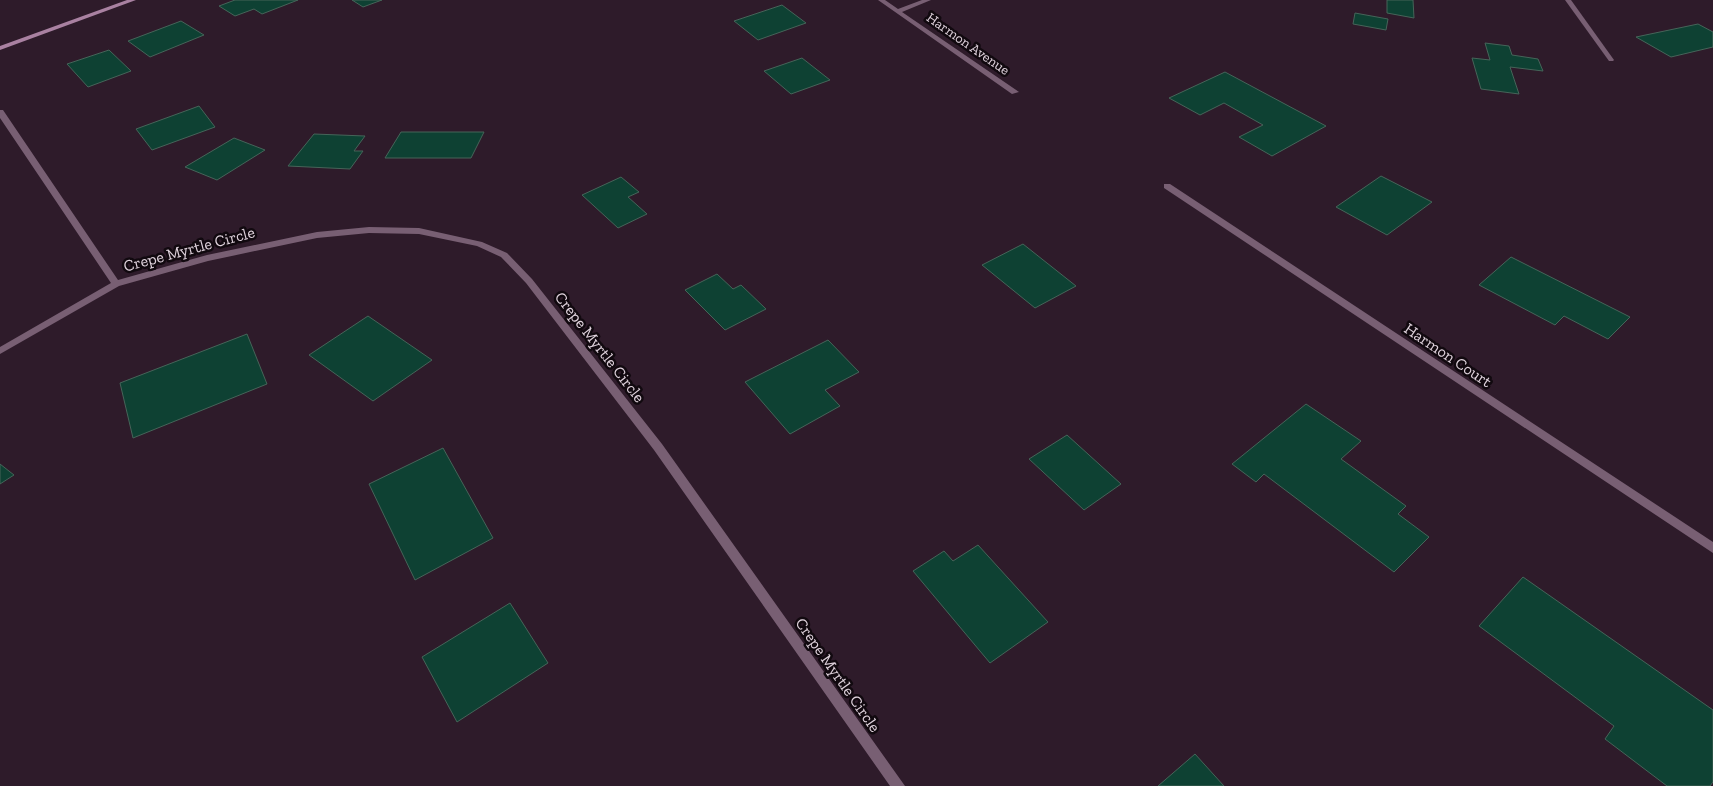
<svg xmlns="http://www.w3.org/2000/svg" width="1713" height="786" font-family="'Zilla Slab',serif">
	<rect width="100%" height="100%" fill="#2e1b2a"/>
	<path fill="#0e4133" stroke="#466459" d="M235 0H298L262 14 254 9 235 16 219 6Z
		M352 0H382L363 7Z
		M1387 0H1413L1414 18 1387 13Z
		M782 5 806 23 758 40 734 21Z
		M1355 13 1388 19 1386 30 1353 24Z
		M181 21 204 35 150 57 128 41Z
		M1698 24 1713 32V47L1671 57 1636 37Z
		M1485 43 1509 46 1512 55 1538 59 1543 71 1510 67 1519 94 1481 89 1472 58 1490 60Z
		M109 50 131 71 88 87 67 64Z
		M802 58 830 80 791 94 764 71Z
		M1225 72 1326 126 1272 156 1239 137 1263 125 1224 103 1200 115 1169 98Z
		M199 106 215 127 152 150 136 129Z
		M401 132H484L471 158H385Z
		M314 134 365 136 354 151H363L350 169 288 166Z
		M234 138 265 150 217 180 185 167Z
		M1381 176 1432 202 1387 235 1336 207Z
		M621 177 639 192 628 197 647 214 618 228 582 195Z
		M1023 244 1076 286 1035 308 982 265Z
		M1511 257 1630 317 1608 339 1564 316 1555 325 1479 285Z
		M717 274 733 289 741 285 766 309 725 330 685 290Z
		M368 316 432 360 373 401 309 355Z
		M247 334 267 384 133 438 120 383Z
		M828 340 859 372 825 390 840 406 790 434 745 382Z
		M1306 404 1361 441 1341 459 1406 506 1398 514 1429 537 1394 572 1264 474 1256 482 1232 464Z
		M1067 435 1121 484 1084 510 1029 459Z
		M443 448 493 538 415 580 369 484Z
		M0 464 14 475 0 484Z
		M978 545 1048 622 990 663 913 571 944 551 953 561Z
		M1523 577 1713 710V782L1710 786H1667L1605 739 1614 726 1479 626Z
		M510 603 548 663 457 722 422 657Z
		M1195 754 1224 786H1158Z"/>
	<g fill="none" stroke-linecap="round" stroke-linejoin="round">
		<path fill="#785f73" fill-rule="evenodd" d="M1565 0H1571L1614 60 1613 61H1609Z"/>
		<path fill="#785f73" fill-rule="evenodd" d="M878 0H885L898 9 922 0H931L902 12 1019 92 1012 94Z
			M0 110H3L118 280 207 255 317 232 369 227 419 228 482 242 507 253 532 279 662 444 905 786H890L654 450 526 283 501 257 477 246 419 234 369 233 317 238 208 261 119 286 0 354V347L111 283 0 118Z
			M1164 184H1170L1713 542V553L1164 188Z"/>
		<path fill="#a981a1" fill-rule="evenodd" d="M127 0H136L0 50V46Z"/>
	</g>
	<g text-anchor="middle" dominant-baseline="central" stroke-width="5" stroke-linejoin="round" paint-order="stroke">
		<g font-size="14" fill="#e0d3dd" stroke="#11090f">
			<text transform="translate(968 44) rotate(35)">Harmon Avenue</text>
		</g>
		<g font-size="16" fill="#e0d3dd" stroke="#11090f">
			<text transform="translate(189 249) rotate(-15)">Crepe Myrtle Circle</text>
			<text transform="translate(600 347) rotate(52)">Crepe Myrtle Circle</text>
			<text transform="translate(1448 355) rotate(34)">Harmon Court</text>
			<text transform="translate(838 675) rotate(55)">Crepe Myrtle Circle</text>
		</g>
	</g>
</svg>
